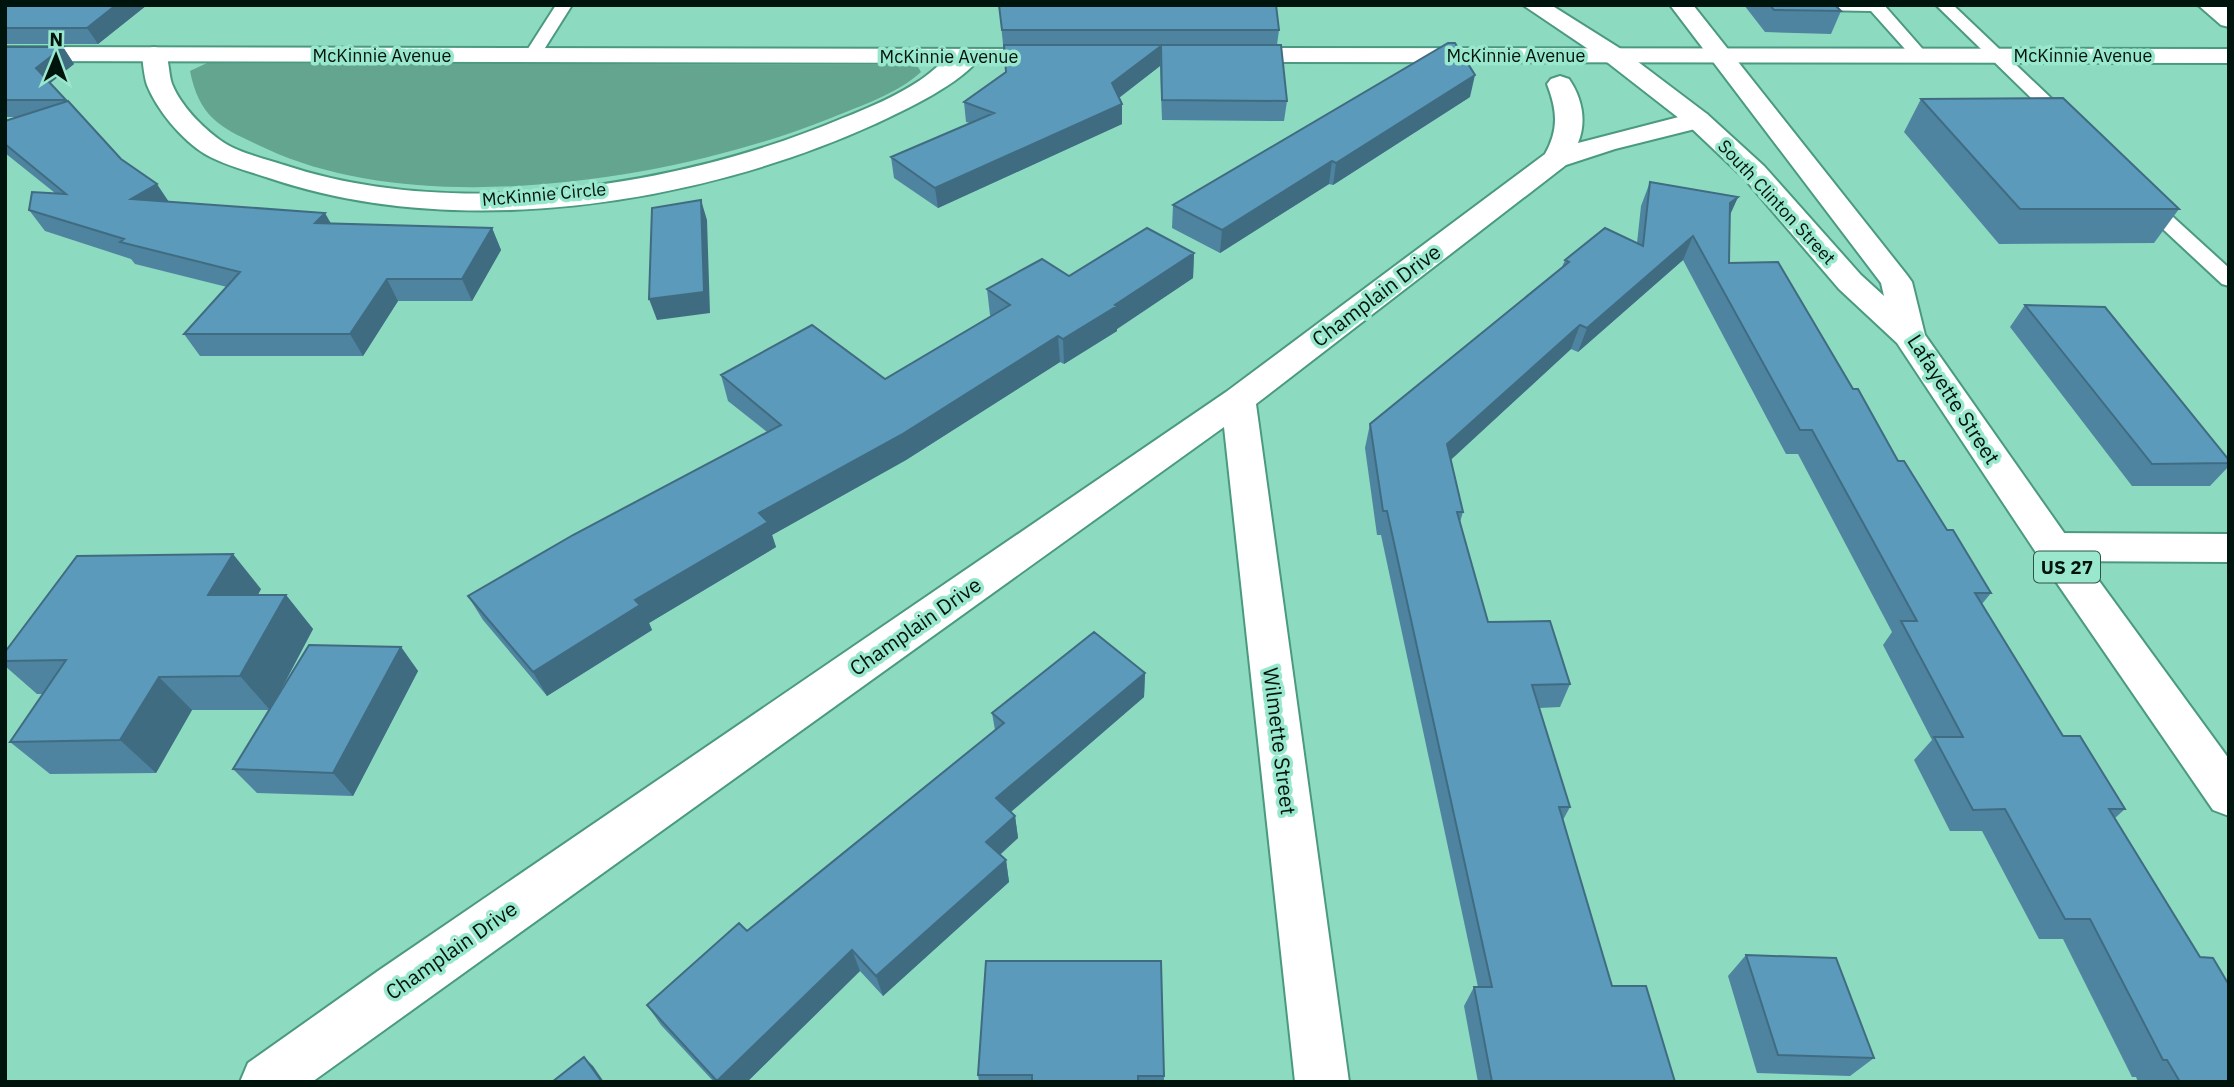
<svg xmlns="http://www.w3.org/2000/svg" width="2234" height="1087" font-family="'IBM Plex Sans',sans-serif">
	<rect width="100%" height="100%" fill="#8cdac0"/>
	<path fill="#64a590" d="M207 63 909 65 918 67 921 72C897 94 860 106 831 118 677 180 422 221 267 149 224 129 200 121 190 71Z"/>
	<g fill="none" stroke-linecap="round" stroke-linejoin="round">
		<defs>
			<path id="service" d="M556 5H572L538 59H526L524 55Z
				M1809 5H1884L1927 54 1919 59 1913 58 1871 11 1817 10Z
				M1936 5H1953L2073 119 2076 123 2073 127H2061Z
				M2143 194 2150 196 2229 268V286L2222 284 2136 204 2133 200 2136 196Z"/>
			<path id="minor" d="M2198 5H2224L2229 9V27L2221 25Z
				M154 47 163 49C170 59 168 72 172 84 181 106 202 127 220 140 238 153 263 158 284 165 455 222 680 187 843 118 869 108 896 96 919 81 933 72 947 56 962 50 968 48 972 49 978 51L981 56C963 83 905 110 875 124 697 205 457 242 269 178 248 171 224 165 205 154 182 140 157 110 147 85 144 76 143 64 142 54L145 49Z
				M1560 76 1569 79C1582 98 1587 121 1578 143L1698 112 1707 114 1711 120 1707 126 1615 149 1566 165 1256 404 1349 1082H1295L1224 427 312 1082H240L248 1063 378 971 1226 392 1545 154C1559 129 1557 110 1547 84L1551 79Z
				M2053 533 2229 534V562L2053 561 2039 557 2034 547 2039 537Z"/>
			<path id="tertiary" d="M5 47 1057 49 1066 51 1069 56 1066 61 1057 63 5 61Z
				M1229 48 2229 49V63L1229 62 1220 60 1217 55 1220 50Z"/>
			<path id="trunk" d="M1523 5H1551L1621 49 1707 114 1764 166 1861 275 1884 296 1881 283 1670 5H1693L1907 275 1912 282 1925 335 2067 537 2229 759V816L2213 810 2039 557 1897 343 1839 289 1744 178 1689 126 1603 59Z"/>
		</defs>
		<use href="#service" stroke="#4b9981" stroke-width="4"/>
		<use href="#minor" stroke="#4b9981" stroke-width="4"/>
		<use href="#tertiary" stroke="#4b9981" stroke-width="4"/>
		<use href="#trunk" stroke="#4b9981" stroke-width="4"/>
		<use href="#service" fill="#fff" fill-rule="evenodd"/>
		<use href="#minor" fill="#fff" fill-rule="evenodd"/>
		<use href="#tertiary" fill="#fff" fill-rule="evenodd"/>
		<use href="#trunk" fill="#fff" fill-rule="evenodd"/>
	</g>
	<path fill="#4e84a0" d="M5 5H147L98 44H5Z
		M999 5 1279 30 1277 45 1287 101 1284 121 1162 120 1160 66 1119 98 1122 104V124L938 208 894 178 891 157 970 123 966 122 964 102 1006 73Z
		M1744 5H1835L1841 11 1831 34 1765 32Z
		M5 47H63L74 64 50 83 121 159 169 202 331 223 492 228 501 250 472 301H398L363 356H200L184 334 227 287 135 264 131 259 45 231 29 210 55 193 5 153V121L18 117H5Z
		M1470 97 1333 185 1329 184 1220 253 1172 228 1173 205Z
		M1921 99 2179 209 2154 243 1999 244 1904 132Z
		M1650 182 1738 197 1730 215 1729 263 1853 389 1898 461 1991 593 1982 604 2063 736 2125 809 2115 818 2229 1082H2138L2136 1077H2132L2063 939H2039L1982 831H1950L1914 760 1932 740 1883 645 1892 632 1798 454H1786L1683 260 1578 352 1571 349 1451 459 1463 512 1460 522 1488 622 1570 684 1560 707 1539 708 1570 807 1563 820 1612 986 1675 1082H1478L1464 1006 1474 987H1478L1381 535H1377L1365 448 1370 424 1562 267 1565 260 1637 243 1641 206Z
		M1194 253 1193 278 1117 329V331L1064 364 1060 362 906 460 772 535 776 547 649 623 652 630 547 696 483 620 468 596 767 432 728 401 721 375 885 379 991 316 990 315 987 289 1069 276Z
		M2025 305 2229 460V466L2210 486H2132L2010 327Z
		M261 589 258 595H286L313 629 277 698 401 647 418 671 353 796 257 793 233 769 269 710H192L156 773 50 774 10 742 43 694H37L5 666V652Z
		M1145 673 1144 697 1011 812 1015 816 1018 838 1000 855 1006 860 1009 882 883 996 860 971 747 1082H714L661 1025 647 1005 747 931 995 730 992 713Z
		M1746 955 1874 1058 1850 1076 1757 1073 1728 976Z
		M978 1075 1164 1076V1082H979Z"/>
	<path fill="#406c82" d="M116 5H147L98 44 87 28Z
		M1161 46 1160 66 1112 103V83Z
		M63 47 74 64 48 85 36 68Z
		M1475 75 1470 97 1333 185 1336 163Z
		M1122 104V124L938 208 935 188Z
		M1332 161 1329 184 1220 253 1222 230Z
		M157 184 171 205 131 199Z
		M1738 197 1727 221 1730 203Z
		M701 200 707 220 710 313 657 320 649 299Z
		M325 213 337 234 315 223Z
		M492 228 501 250 472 301 462 279Z
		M1693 236 1683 260 1578 352 1587 328Z
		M1194 253 1193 278 1117 329V331L1064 364 1063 339Z
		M387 279 398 301 363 356 350 334Z
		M1580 325 1571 349 1441 469 1447 444Z
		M1058 336 1060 362 906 460 772 535 776 547 649 623 652 630 547 696 533 672 635 600 759 513Z
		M233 554 261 589 237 629 208 595Z
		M286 595 313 629 270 710 240 676Z
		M401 647 418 671 353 796 333 773Z
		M1145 673 1144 697 1000 821 996 798Z
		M159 677 192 710 156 773 120 740Z
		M1015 816 1018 838 989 864 986 842Z
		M1006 860 1009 882 883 996 876 976Z
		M852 950 860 971 747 1082H718L717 1081Z
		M584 1057 593 1066 604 1082H602Z"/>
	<path fill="#5b9aba" stroke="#406c82" stroke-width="2" d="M5 5H116L87 28H5Z
		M999 5H1276L1279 30H1002Z
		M1770 5H1835L1841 11 1774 10Z
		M1448 43H1455L1475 75 1336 163 1332 161 1222 230 1173 205Z
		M1004 45H1281L1287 101 1162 100 1161 46 1112 83 1122 104 935 188 891 157 994 113 964 102 1006 72Z
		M5 47H63L36 68 66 100H5Z
		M2063 98 2179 209H2020L1921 99Z
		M68 101 121 159 157 184 131 199 325 213 315 223 492 228 462 279H387L350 334H184L240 272 120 242 124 239 29 210 32 192 66 194 5 144V121Z
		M1650 182 1738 197 1730 203 1729 263 1778 262 1853 389H1858L1898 461H1904L1947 530H1953L1991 593H1975L2063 736H2080L2125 809H2109L2200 957 2213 958 2229 985V1082H2180L2167 1060H2163L2090 919H2065L2005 809 1973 810 1934 737H1963L1901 621H1917L1812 430H1800L1693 236 1587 328 1580 325 1447 444 1463 512H1457L1488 622 1550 621 1570 684 1532 685 1570 807H1559L1612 986H1646L1675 1082H1492L1474 987H1492L1387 511H1383L1370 424 1569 262 1565 260 1605 228 1643 246Z
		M701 200 704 292 649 299 652 208Z
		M1147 228 1194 253 1115 305 1117 306 1063 339 1058 336 901 435 759 513 768 522 635 600 640 605 533 672 468 596 573 535 781 425 721 375 812 325 885 379 1010 305 987 289 1042 259 1069 276Z
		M2025 305 2105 307 2229 460V463L2152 464Z
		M233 554 208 595H286L240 676 159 677 120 740 10 742 66 660 5 661V652L77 556Z
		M1094 632 1145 673 996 798 1015 816 986 842 1006 860 876 976 852 950 717 1081 647 1005 739 923 747 931 1004 723 992 713Z
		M309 645 401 647 333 773 233 769Z
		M1746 955 1836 958 1874 1058 1778 1055Z
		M986 961H1161L1164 1076H1138V1082H1032V1075H978Z
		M584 1057 602 1082H552Z"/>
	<g text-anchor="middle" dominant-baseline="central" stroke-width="7" stroke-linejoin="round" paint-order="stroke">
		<g font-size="18" fill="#00140e" stroke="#99e8cd">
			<text x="382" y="55">McKinnie Avenue</text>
			<text x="1516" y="55">McKinnie Avenue</text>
			<text x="2083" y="55">McKinnie Avenue</text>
			<text x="949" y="56">McKinnie Avenue</text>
			<text transform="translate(544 194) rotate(-5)">McKinnie Circle</text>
			<text transform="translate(1777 202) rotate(47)">South Clinton Street</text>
		</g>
		<rect fill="#99e8cd" stroke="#2e5447" stroke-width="2" x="2034" y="551.5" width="66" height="31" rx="5"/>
		<g font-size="19" font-weight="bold" fill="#00140e">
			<text x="2067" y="567">US 27</text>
		</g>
		<g font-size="21" fill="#00140e" stroke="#99e8cd">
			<text transform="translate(1376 295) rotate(-37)">Champlain Drive</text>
			<text transform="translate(1954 399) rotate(57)">Lafayette Street</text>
			<text transform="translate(915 626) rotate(-35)">Champlain Drive</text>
			<text transform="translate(1280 741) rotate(83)">Wilmette Street</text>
			<text transform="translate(451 950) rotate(-35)">Champlain Drive</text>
		</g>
	</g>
	<rect width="2234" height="1087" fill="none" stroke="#00140e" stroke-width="14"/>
	<g transform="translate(56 56) rotate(1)" stroke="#99e8cd" stroke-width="5" paint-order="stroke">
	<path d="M0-5L12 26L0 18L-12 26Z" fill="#00140e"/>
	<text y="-10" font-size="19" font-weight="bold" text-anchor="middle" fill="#00140e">N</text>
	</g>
</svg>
